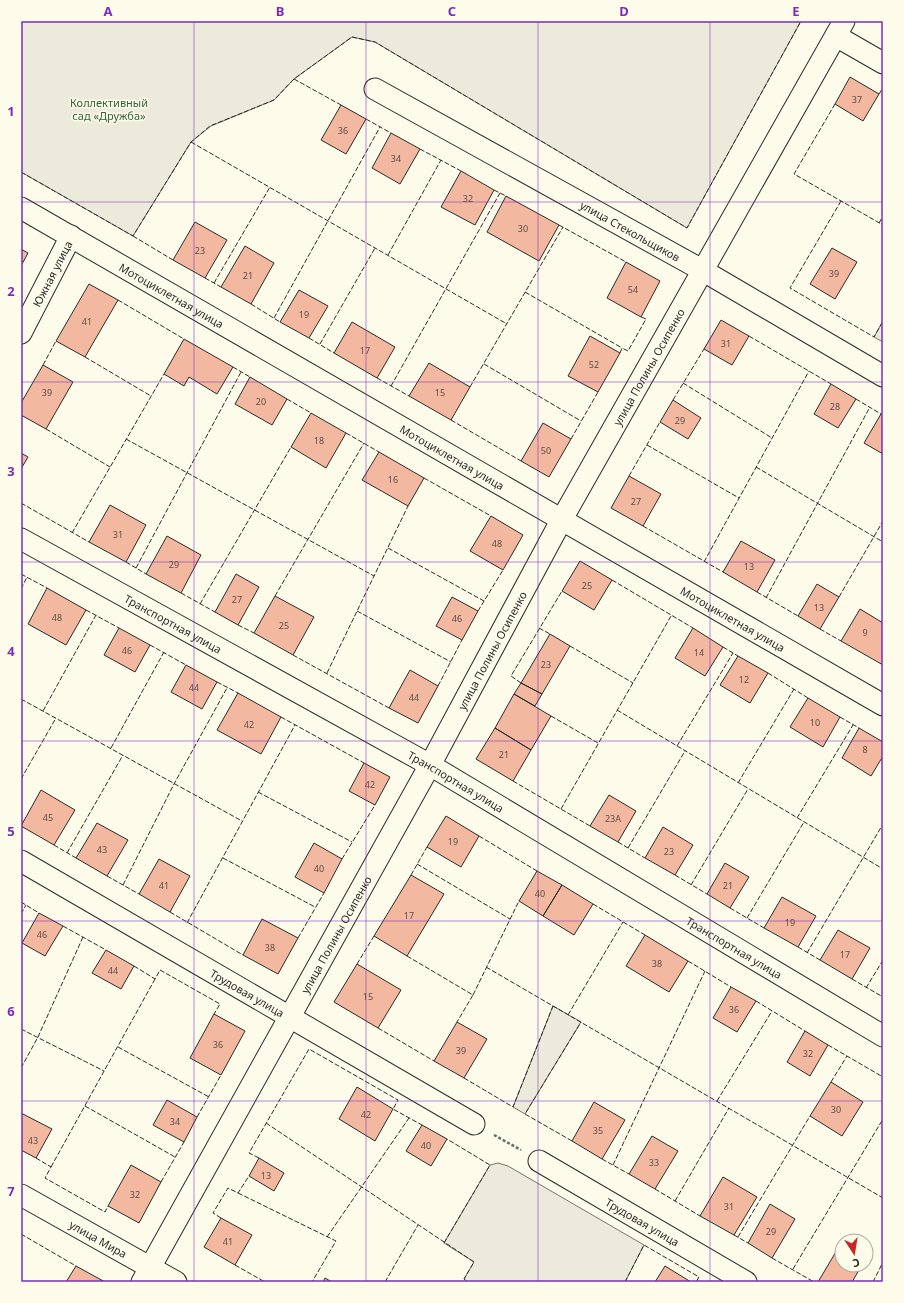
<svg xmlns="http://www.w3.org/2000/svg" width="904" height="1303" font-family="'Noto Sans',sans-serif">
	<rect width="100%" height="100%" fill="#fdfbea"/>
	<path fill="#ecebdb" stroke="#74746e" d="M21 21H801L687 228 375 42 352 37 294 79 274 100 211 126 191 142 133 236 21 172Z
		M883 321V342L874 337Z
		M553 1006 581 1022 525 1114 513 1107Z
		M498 1163 508 1166 644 1245 625 1282H468L464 1279 474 1262 444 1243 490 1165Z"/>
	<path fill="#f2b8a0" stroke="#2b2b2b" d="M850 77 879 94 863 121 835 104Z
		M341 105 366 119 346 154 321 140Z
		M391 133 420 149 400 184 372 168Z
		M461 171 494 190 475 225 441 207Z
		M506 196 559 225 539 261 487 232Z
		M195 222 227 240 205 278 173 260Z
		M245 246 274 263 251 304 221 287Z
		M832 248 857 262 835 299 810 284Z
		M21 249 28 253 21 266Z
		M626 262 660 281 641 317 607 298Z
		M89 284 118 300 85 357 56 341Z
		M299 290 328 306 309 338 280 322Z
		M721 320 749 336 732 365 704 349Z
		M352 322 395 347 377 378 334 353Z
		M590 336 620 353 598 392 568 376Z
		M184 339 233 367 217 394 189 377 184 386 164 374Z
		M429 363 470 387 451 420 409 396Z
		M43 365 73 382 46 429 21 415V403Z
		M250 377 287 399 272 425 235 404Z
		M831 384 856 399 838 428 814 414Z
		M673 400 701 418 688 439 660 422Z
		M311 413 346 433 326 468 291 447Z
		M881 414 883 415V454L864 443Z
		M543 423 571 439 549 477 521 461Z
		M379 452 424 478 408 506 362 480Z
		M21 453 28 457 21 469Z
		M629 476 661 494 643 526 611 508Z
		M110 505 146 525 126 562 89 542Z
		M491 516 523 535 503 570 470 551Z
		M167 536 201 555 181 593 146 574Z
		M741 541 775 560 757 592 723 572Z
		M580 561 612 580 594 610 562 591Z
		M236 574 259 587 238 625 215 612Z
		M817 584 839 597 820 629 798 616Z
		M47 588 86 610 66 645 28 624Z
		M275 596 314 617 293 655 254 633Z
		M452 597 478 611 462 640 436 626Z
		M860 609 883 623V665L841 641Z
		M119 628 150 645 135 672 104 655Z
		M693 628 723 647 705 676 675 658Z
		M550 634 570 646 542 694 521 683Z
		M738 656 768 673 750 703 720 685Z
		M186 665 217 682 202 709 171 692Z
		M410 670 438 686 418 723 389 708Z
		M521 683 542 694 535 706 514 694Z
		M238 693 281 717 261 754 217 730Z
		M514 694 551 716 531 750 495 728Z
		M808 698 840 717 823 747 790 727Z
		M495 728 531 750 513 781 476 759Z
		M859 728 883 742V756L871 776 842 758Z
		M364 763 390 777 375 805 349 791Z
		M41 790 75 810 54 845 21 826Z
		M609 795 636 811 618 842 590 826Z
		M446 816 479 836 461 867 427 847Z
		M97 823 128 840 107 876 76 858Z
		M663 827 693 845 675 875 645 858Z
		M314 843 342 859 324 893 295 877Z
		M159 859 190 876 170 912 139 894Z
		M725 863 749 877 730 908 707 894Z
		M537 871 562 885 543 916 519 901Z
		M411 875 444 894 407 956 374 936Z
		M562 885 593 904 574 935 543 916Z
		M782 897 816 916 798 947 764 928Z
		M39 913 63 926 45 956 22 943Z
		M262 919 298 938 278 974 243 955Z
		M838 930 870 948 852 979 820 960Z
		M645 935 688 961 669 992 626 966Z
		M106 950 134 966 121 989 92 973Z
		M357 964 401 990 378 1028 334 1002Z
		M731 987 756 1001 737 1032 713 1018Z
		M214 1014 245 1031 221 1075 190 1058Z
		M457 1022 487 1039 464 1078 434 1061Z
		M805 1031 828 1045 810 1076 787 1062Z
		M831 1082 863 1102 842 1136 810 1116Z
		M357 1087 393 1109 375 1141 339 1119Z
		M167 1100 197 1117 184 1142 153 1125Z
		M594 1102 625 1120 602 1159 572 1141Z
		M21 1113 52 1129 36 1158 21 1150Z
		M422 1125 447 1139 431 1166 406 1151Z
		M652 1136 678 1151 655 1189 629 1174Z
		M259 1158 284 1173 274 1191 249 1176Z
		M131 1165 161 1182 139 1223 108 1206Z
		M723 1177 757 1197 734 1235 700 1216Z
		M770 1204 795 1219 772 1258 748 1243Z
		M221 1218 252 1235 235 1265 204 1247Z
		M840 1245 842 1246V1265H862L852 1282H818Z
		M76 1266 105 1282H66Z
		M665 1266 691 1282H655Z
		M325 1278 332 1282H323Z"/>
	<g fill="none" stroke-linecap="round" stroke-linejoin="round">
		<defs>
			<g id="minor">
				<path d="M836 36 883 63"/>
				<path id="s1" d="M375 89 702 270 883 376"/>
				<path id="s2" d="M21 208 883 705"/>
				<path id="s3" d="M21 333 71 236"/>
				<path id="s4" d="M21 539 430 765 883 1036"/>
				<path id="s5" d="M21 861 474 1124"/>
				<path id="s6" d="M539 1161 746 1282"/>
				<path id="s7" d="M21 1195 176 1282"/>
				<path id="s8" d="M142 1282 430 765 562 519 844 21"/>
			</g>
		</defs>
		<use href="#minor" stroke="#2b2b2b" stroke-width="23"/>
		<path stroke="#6a6964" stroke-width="2.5" stroke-dasharray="3 2" stroke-linecap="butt" d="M494 1135 521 1150"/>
		<use href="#minor" stroke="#fdfbea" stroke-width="21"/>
		<path stroke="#2b2b2b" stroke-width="1" stroke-dasharray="5 2" stroke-linecap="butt" d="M294 79 341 105
			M879 94 883 88
			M835 104 794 174 883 225
			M366 119 391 133
			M191 142 507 324
			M420 149 461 171
			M21 172 133 236 191 142 210 126 274 100 294 79 352 37 375 42 687 228 801 21
			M494 190 506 196
			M841 201 790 288 874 337 883 321
			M879 223 883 216
			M559 225 626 262
			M133 236 173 260
			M388 255 441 160
			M205 278 221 287
			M214 283 270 187
			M525 292 622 348
			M118 300 184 339
			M251 304 280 322
			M274 318 380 127
			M749 336 831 384
			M309 338 334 353
			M320 344 375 248
			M620 353 622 348 628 351 646 319 641 317
			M85 357 151 396
			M484 364 581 421
			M43 365 56 341
			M233 367 250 377
			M377 378 409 396
			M683 383 772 438
			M391 386 500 193
			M470 387 563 227
			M287 399 311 413
			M856 399 881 414
			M673 400 704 349
			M451 420 521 461
			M46 429 110 467
			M346 433 379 452
			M126 439 374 576
			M571 439 598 392
			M647 445 739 498
			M756 467 883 542
			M629 476 660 422
			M424 478 491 516
			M21 503 89 542
			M643 526 723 572
			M72 533 164 374
			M388 548 484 601
			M126 562 146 574
			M704 562 809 371
			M136 568 241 372
			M21 574 47 588
			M612 580 693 628
			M21 589 27 577
			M757 592 798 616
			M181 593 215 612
			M275 596 364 443
			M839 597 883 521
			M766 598 870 407
			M200 604 291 447
			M86 610 119 628
			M357 611 451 662
			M478 611 503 570
			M238 625 254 633
			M539 628 550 634
			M820 629 841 641
			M150 645 186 665
			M570 646 633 683
			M723 647 738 656
			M293 655 389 708
			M327 673 408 506
			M768 673 808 698
			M217 682 238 693
			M521 683 511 676 562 591
			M438 686 462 640
			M21 699 242 821
			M617 710 883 869
			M43 711 96 615
			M551 716 598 743
			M281 717 364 763
			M840 717 859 728
			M677 746 733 653
			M111 748 164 652
			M21 779 56 718
			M513 781 590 826
			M738 783 794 689
			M258 792 352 842
			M561 809 671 616
			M797 818 853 725
			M479 836 537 871
			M618 842 645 858
			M54 845 76 858
			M628 848 685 751
			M67 853 123 755
			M223 858 315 907
			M342 859 375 805
			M417 864 510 919
			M411 875 427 847
			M675 875 707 894
			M107 876 139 894
			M123 885 174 784 227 688
			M691 885 748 789
			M21 902 39 913
			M593 904 645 935
			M730 908 764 928
			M170 912 243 955
			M21 914 26 905
			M747 918 804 822
			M187 923 295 725
			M63 926 106 950
			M298 938 324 893
			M798 947 820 960
			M807 953 883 824
			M407 956 473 995 457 1022
			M688 961 731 987
			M357 964 374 936
			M134 966 155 979 160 970 220 1004 214 1014
			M486 967 883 1198
			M852 979 883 997
			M866 988 883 960
			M473 995 519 901
			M756 1001 805 1031
			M568 1015 623 922
			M378 1028 434 1061
			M21 1029 104 1071
			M828 1045 883 1077
			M118 1047 209 1097
			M21 1068 38 1037 83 937
			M464 1078 513 1107 553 1006
			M831 1082 847 1056
			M717 1101 772 1011
			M85 1106 175 1157
			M197 1117 221 1075
			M266 1123 474 1262 464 1279 468 1282
			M572 1141 525 1114 581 1022
			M36 1158 51 1167 45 1178 105 1212 108 1206
			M259 1158 249 1153 309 1049 398 1100 393 1109 422 1125
			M602 1159 629 1174
			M613 1165 705 971
			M51 1167 155 979
			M161 1182 184 1142
			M655 1189 700 1216
			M238 1193 336 1241 312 1282
			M675 1201 729 1108
			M221 1218 213 1213 228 1188 238 1193 249 1176
			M21 1234 76 1266
			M734 1235 748 1243
			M327 1237 409 1118
			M738 1237 810 1116
			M444 1243 490 1165 447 1139
			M772 1258 814 1282
			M235 1265 265 1282
			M793 1269 883 1119
			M385 1282 418 1225
			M625 1282 644 1245 699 1277 696 1282
			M873 1282 883 1262"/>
	</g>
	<path fill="none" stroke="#7b2cbf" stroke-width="1" stroke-opacity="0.55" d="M194 21V1282M366 21V1282M538 21V1282M710 21V1282M21 202H883M21 382H883M21 562H883M21 741H883M21 921H883M21 1101H883"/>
	<g text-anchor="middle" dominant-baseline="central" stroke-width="3" stroke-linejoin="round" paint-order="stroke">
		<g font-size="9" fill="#5d4e48">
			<text x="857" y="99">37</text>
			<text x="343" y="130">36</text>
			<text x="396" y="158">34</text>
			<text x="468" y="198">32</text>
			<text x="523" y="228">30</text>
			<text x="200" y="250">23</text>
			<text x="834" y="273">39</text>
			<text x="248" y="275">21</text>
			<text x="633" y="289">54</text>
			<text x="304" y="314">19</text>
			<text x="87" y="321">41</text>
			<text x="726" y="343">31</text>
			<text x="365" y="350">17</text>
			<text x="594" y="364">52</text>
			<text x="47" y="392">39</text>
			<text x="440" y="392">15</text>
			<text x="261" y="401">20</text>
			<text x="835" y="406">28</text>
			<text x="680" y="420">29</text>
			<text x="319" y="440">18</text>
			<text x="546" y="450">50</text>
			<text x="393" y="479">16</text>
			<text x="636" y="501">27</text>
			<text x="118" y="534">31</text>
			<text x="497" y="543">48</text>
			<text x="174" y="564">29</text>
			<text x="749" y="566">13</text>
			<text x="587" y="585">25</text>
			<text x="237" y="599">27</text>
			<text x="819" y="607">13</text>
			<text x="57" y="617">48</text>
			<text x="457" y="618">46</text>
			<text x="284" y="625">25</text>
			<text x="865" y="632">9</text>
			<text x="127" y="650">46</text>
			<text x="699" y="652">14</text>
			<text x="546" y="664">23</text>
			<text x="744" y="679">12</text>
			<text x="194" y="687">44</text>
			<text x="414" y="697">44</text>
			<text x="815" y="722">10</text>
			<text x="249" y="724">42</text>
			<text x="865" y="749">8</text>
			<text x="504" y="754">21</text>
			<text x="370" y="784">42</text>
			<text x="48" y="817">45</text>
			<text x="613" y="818">23А</text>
			<text x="453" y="841">19</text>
			<text x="102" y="849">43</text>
			<text x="669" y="851">23</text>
			<text x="319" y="868">40</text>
			<text x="164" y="885">41</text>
			<text x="728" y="885">21</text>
			<text x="540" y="893">40</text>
			<text x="409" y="915">17</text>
			<text x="790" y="922">19</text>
			<text x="42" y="934">46</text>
			<text x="270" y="947">38</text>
			<text x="845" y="954">17</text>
			<text x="657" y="963">38</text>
			<text x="113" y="970">44</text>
			<text x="368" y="996">15</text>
			<text x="734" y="1009">36</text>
			<text x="218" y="1044">36</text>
			<text x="461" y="1050">39</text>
			<text x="808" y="1053">32</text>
			<text x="836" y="1109">30</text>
			<text x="366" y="1114">42</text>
			<text x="175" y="1121">34</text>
			<text x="598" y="1130">35</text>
			<text x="33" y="1140">43</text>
			<text x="426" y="1145">40</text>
			<text x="654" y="1162">33</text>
			<text x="266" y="1175">13</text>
			<text x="135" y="1194">32</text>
			<text x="729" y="1206">31</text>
			<text x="771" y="1231">29</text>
			<text x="228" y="1241">41</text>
		</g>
		<g font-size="11" fill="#34623c" stroke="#fdfbea">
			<text x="109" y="102">Коллективный<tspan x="109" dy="13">сад «Дружба»</tspan></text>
		</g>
		<g font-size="11" fill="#2b2b2b" stroke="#fdfbea">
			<text stroke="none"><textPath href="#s1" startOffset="292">улица Стекольщиков</textPath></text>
			<text stroke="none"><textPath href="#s3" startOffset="67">Южная улица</textPath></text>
			<text stroke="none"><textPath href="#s2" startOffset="174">Мотоциклетная улица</textPath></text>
			<text stroke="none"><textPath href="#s8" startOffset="1046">улица Полины Осипенко</textPath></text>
			<text stroke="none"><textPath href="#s2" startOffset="498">Мотоциклетная улица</textPath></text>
			<text stroke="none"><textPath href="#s2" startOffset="822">Мотоциклетная улица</textPath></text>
			<text stroke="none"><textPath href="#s4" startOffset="174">Транспортная улица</textPath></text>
			<text stroke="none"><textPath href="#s8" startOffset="722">улица Полины Осипенко</textPath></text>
			<text stroke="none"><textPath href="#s4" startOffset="498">Транспортная улица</textPath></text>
			<text stroke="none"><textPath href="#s8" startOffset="398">улица Полины Осипенко</textPath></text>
			<text stroke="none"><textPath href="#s4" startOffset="822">Транспортная улица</textPath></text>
			<text stroke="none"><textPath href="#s5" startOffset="262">Трудовая улица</textPath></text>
			<text stroke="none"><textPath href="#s6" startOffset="120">Трудовая улица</textPath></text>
			<text stroke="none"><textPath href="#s7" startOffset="89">улица Мира</textPath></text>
		</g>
	</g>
	<rect width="904" height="1303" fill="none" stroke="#fdfbea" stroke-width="44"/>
	<g transform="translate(854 1253) rotate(168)"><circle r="19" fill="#fdfbea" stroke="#a9a89e"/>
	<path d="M0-3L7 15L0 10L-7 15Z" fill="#c62828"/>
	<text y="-6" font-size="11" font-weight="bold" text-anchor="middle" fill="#2b2b2b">С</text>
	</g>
	<rect x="22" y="22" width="860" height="1259" fill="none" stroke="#7b2cbf" stroke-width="1.5"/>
	<g font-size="13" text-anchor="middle" font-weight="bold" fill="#7b2cbf">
		<text x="108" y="16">A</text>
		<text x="280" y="16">B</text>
		<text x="452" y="16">C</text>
		<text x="624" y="16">D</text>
		<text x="796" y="16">E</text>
		<text x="11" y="116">1</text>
		<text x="11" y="296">2</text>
		<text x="11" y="476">3</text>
		<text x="11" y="656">4</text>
		<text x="11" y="836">5</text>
		<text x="11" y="1016">6</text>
		<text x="11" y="1196">7</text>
	</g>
</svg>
